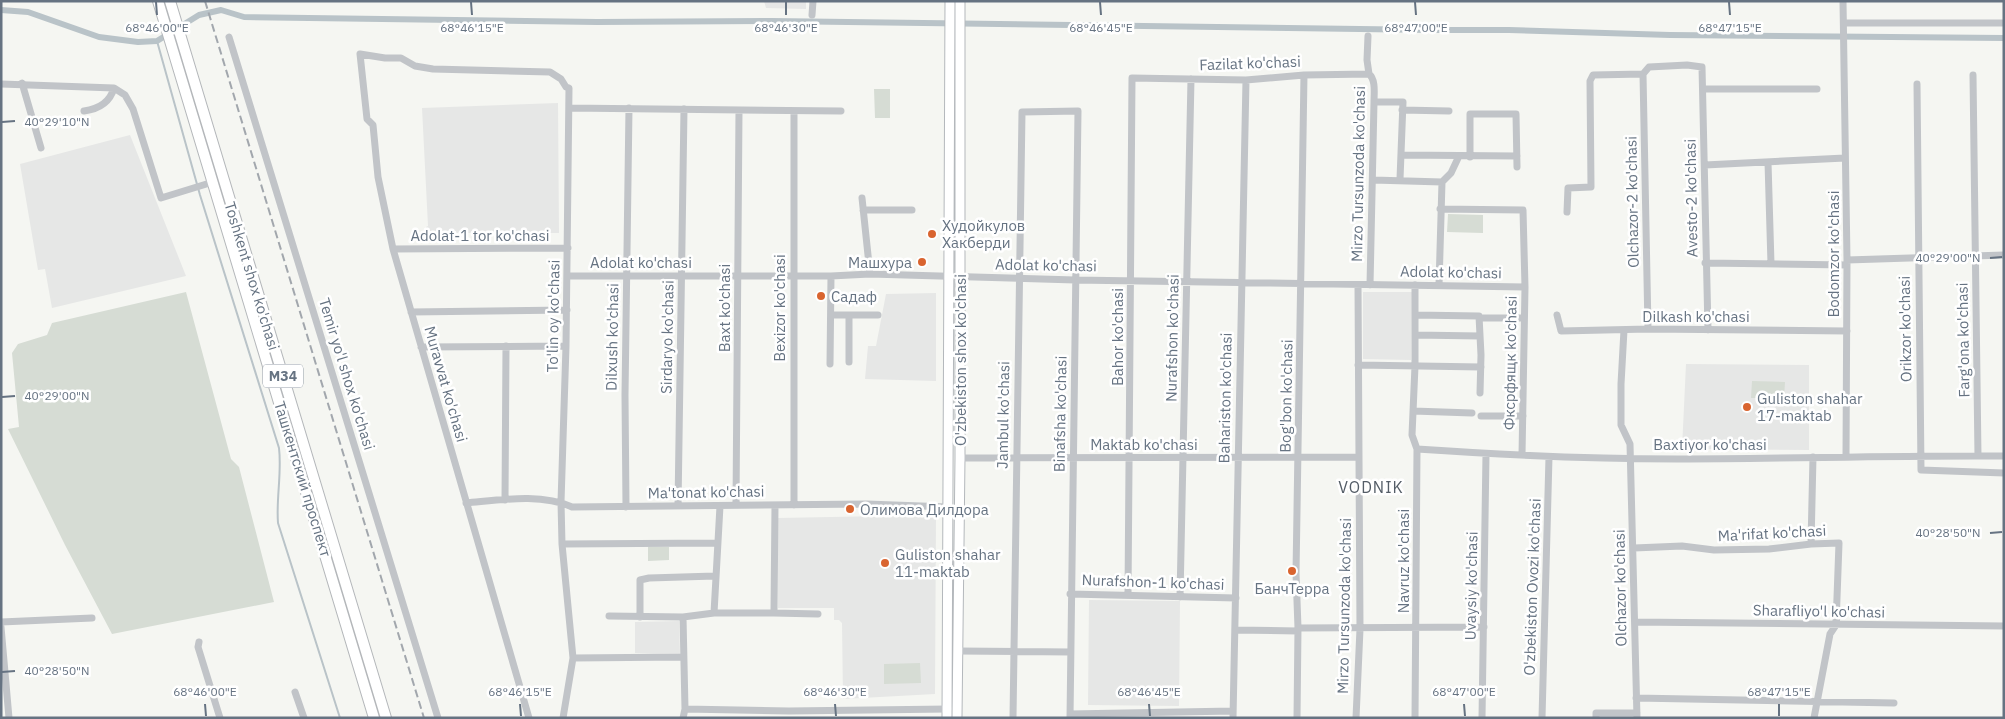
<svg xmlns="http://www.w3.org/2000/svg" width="2005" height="719" font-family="'IBM Plex Sans',sans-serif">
	<rect width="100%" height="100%" fill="#f5f6f2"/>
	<path fill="#e6e7e6" d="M764 1H806V9L766 8Z
		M558 103 559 233H456L455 238 427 239 426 227 428 226 422 108Z
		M130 135 186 276 52 308 45 269 38 270 20 164Z
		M1363 292H1412L1411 360 1363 359Z
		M936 293V381L865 379 868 346H876L886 294Z
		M1686 364 1809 365V450L1682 449Z
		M936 515 935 694 843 699 842 623 839 620H834V608H778V518Z
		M1089 600 1180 601 1179 706 1088 705Z
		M679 621 680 654 635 653V622Z"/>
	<path fill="#d6dcd4" d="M874 89H890V118H875Z
		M1448 214 1483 215V233L1447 232Z
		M186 292 231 459 239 467 274 602 112 634 65 545 8 429 19 427 12 353 18 344 47 335 52 323Z
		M1752 381 1785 382 1784 398H1751Z
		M648 547H669V560L648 561Z
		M920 663 921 683 884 684V664Z"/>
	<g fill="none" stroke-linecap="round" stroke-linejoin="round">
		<path stroke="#b9c3c8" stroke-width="2" d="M157 41 200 195 279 448C282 473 276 498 278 523L340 718"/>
		<path stroke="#b9c3c8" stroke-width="6" d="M1 10 28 12 99 37 138 42 157 41 199 15 221 10 244 17 597 22 772 21 1431 30H1509L1670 35 2004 38"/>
		<defs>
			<path id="major" d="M947 718 950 1
				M957 718 960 458V1"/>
			<path id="highway" d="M158 1 374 718
				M170 1 386 718"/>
		</defs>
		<use href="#major" stroke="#b4b8bc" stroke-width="11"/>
		<use href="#highway" stroke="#b4b7ba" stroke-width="12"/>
		<path stroke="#c1c4c8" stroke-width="7" d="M1843 1 1847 260 1846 456
			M812 15 813 1
			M1844 23H2004
			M1368 36 1367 60 1369 74C1376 80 1374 93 1374 102L1370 285
			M229 37 438 718
			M1643 74 1649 67 1687 65 1702 67 1708 330
			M1643 74 1648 329
			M1973 75 1978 456
			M22 83 41 148
			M1 84 114 88 125 95 133 109 161 198 213 182
			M1917 84 1921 470 2004 473
			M1703 89H1817
			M1374 102H1403L1400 179
			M569 108 841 111
			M1402 110 1449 111
			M84 111C99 109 110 102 114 88
			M1401 155 1517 156
			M1470 157V114H1516L1517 167
			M1768 162 1771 264
			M1705 165 1845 158
			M1373 180 1442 182 1451 173 1459 156
			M862 198 870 274
			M1440 209 1523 210 1525 287 1522 455
			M863 210H912
			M1567 212 1568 188 1591 187 1590 81 1593 75 1643 74
			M393 249 568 248
			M1847 260 2004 255
			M1705 263 1847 265
			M567 276H831L870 274 1075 280 1525 287
			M1439 285 1442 182
			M411 312 567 310
			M831 315H878
			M1415 315 1479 316 1481 355 1480 393
			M1557 315 1561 331 1648 329 1847 331
			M1479 318H1524
			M1624 330 1621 384V425L1630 444 1637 718
			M1415 335 1480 336
			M421 347 566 346
			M849 362V315
			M830 364 831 276
			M1358 365 1481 367
			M1413 411 1472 413
			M1481 416H1523
			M1417 449C1504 455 1591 459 1678 459 1787 459 1895 455 2004 456
			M960 458 1359 457
			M505 500 506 346
			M466 503C500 500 541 493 572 507L867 504 948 507
			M736 505 739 110
			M794 505V111
			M678 506 684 109
			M626 507 625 395 629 108
			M562 544 716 543
			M1811 544 1813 457
			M1634 548 1682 546 1714 550 1769 549 1811 544 1839 543 1836 625 1830 634 1814 718
			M1070 594 1236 598
			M1128 595 1132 78 1246 80 1304 75 1369 74
			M1180 597 1191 79
			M714 613 720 506
			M774 613 775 505
			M609 616 683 617 714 613H774L818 614
			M640 617V580L649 578 715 576
			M683 617 685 709 683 718
			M1 622 92 618
			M1635 622 2004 626
			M1 627 9 718
			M1298 628 1484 627
			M1235 630 1298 631
			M199 642 198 647 220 718
			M958 651 1070 652
			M573 658 683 657
			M295 692 304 718
			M1636 698 1894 703
			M685 709 789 711 948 709
			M1070 714 1233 711
			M529 718 393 249 378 177 373 125 367 119 360 54 385 58H401L415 66 433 69 550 72 561 79 566 87 569 88 566 346 561 502 562 544 573 658 563 718
			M1013 718 1022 112 1078 111 1070 718
			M1233 718 1246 80
			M1297 718 1298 628 1296 573 1304 75
			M1356 718 1360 629 1358 285
			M1415 718 1417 449 1412 435 1415 366V285
			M1482 718 1486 454
			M1542 718 1549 457
			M1596 718V713H1637"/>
		<use href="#major" stroke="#fff" stroke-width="9"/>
		<use href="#highway" stroke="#fff" stroke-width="10"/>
		<path stroke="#a2a7ad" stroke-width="2" stroke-dasharray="8 4" stroke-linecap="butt" d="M205 1 424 718"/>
	</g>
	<path fill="none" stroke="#667382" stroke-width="2" d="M156 2 157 15M471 2 472 15M786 2V15M1100 2 1101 15M1415 2 1416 15M1729 2 1730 15M2 122 15 121M1990 258 2002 257M2 397 15 396M1990 533 2002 532M2 672 15 671M205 704 206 716M520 704 521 716M835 704 836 716M1149 704 1150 716M1464 704 1465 716M1779 704V716"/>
	<g fill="#d9642f" stroke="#fff" stroke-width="2">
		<circle cx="932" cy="234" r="5"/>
		<circle cx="922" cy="262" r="5"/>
		<circle cx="821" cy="296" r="5"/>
		<circle cx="1747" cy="407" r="5"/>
		<circle cx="850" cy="509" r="5"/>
		<circle cx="885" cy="563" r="5"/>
		<circle cx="1292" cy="571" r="5"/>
	</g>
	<g text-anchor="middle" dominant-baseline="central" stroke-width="5" stroke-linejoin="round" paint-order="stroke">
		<rect fill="#fff" stroke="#949da8" stroke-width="1" x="263" y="364.5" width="40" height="23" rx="4"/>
		<g font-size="14" font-weight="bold" fill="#667382">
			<text x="283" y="376">M34</text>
		</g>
		<g font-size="15" fill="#667382" stroke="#fff">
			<text transform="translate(1250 63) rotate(-2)">Fazilat ko'chasi</text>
			<text transform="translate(1358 174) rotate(-89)">Mirzo Tursunzoda ko'chasi</text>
			<text transform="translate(1691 198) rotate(-91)">Avesto-2 ko'chasi</text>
			<text transform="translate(1632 202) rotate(-91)">Olchazor-2 ko'chasi</text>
			<text x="480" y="235">Adolat-1 tor ko'chasi</text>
			<text transform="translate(1833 254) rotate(-90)">Bodomzor ko'chasi</text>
			<text x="641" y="262">Adolat ko'chasi</text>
			<text transform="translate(1046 265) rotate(1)">Adolat ko'chasi</text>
			<text transform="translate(1451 272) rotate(1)">Adolat ko'chasi</text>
			<text transform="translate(252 276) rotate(73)">Toshkent shox ko'chasi</text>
			<text transform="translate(724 308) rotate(-90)">Baxt ko'chasi</text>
			<text transform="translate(779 308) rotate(-90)">Bexizor ko'chasi</text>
			<text transform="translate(553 316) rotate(-89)">To'lin oy ko'chasi</text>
			<text x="1696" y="316">Dilkash ko'chasi</text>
			<text transform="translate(1905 329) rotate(-91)">Orikzor ko'chasi</text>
			<text transform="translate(612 337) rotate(-89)">Dilxush ko'chasi</text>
			<text transform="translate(667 337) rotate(-89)">Sirdaryo ko'chasi</text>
			<text transform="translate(1117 337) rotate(-90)">Bahor ko'chasi</text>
			<text transform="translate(1172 338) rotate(-89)">Nurafshon ko'chasi</text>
			<text transform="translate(1963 340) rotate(-91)">Farg'ona ko'chasi</text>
			<text transform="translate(960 360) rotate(-90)">O'zbekiston shox ko'chasi</text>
			<text transform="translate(1510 363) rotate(-89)">Фксрфящк ko'chasi</text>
			<text transform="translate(347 374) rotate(73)">Temir yo'l shox ko'chasi</text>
			<text transform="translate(446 384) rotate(74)">Muravvat ko'chasi</text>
			<text transform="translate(1286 396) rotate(-89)">Bog'bon ko'chasi</text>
			<text transform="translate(1225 398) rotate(-89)">Bahariston ko'chasi</text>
			<text transform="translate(1060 414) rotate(-89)">Binafsha ko'chasi</text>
			<text transform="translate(1003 415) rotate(-89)">Jambul ko'chasi</text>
			<text x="1144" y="444">Maktab ko'chasi</text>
			<text x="1710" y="444">Baxtiyor ko'chasi</text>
			<text transform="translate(303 479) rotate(73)">Ташкентский проспект</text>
			<text transform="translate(706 492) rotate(-1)">Ma'tonat ko'chasi</text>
			<text transform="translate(1772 533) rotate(-3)">Ma'rifat ko'chasi</text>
			<text transform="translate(1403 561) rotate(-90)">Navruz ko'chasi</text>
			<text transform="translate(1153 582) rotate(2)">Nurafshon-1 ko'chasi</text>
			<text transform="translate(1471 586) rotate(-89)">Uvaysiy ko'chasi</text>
			<text transform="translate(1532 587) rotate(-88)">O'zbekiston Ovozi ko'chasi</text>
			<text transform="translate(1620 588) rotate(-91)">Olchazor ko'chasi</text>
			<text transform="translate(1344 606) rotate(-89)">Mirzo Tursunzoda ko'chasi</text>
			<text transform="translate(1819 611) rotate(1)">Sharafliyo'l ko'chasi</text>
		</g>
		<g font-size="15" fill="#667382" stroke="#fff" text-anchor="start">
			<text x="942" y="225">Худойкулов<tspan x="942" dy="17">Хакберди</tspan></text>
			<text x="912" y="262" text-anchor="end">Машхура</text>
			<text x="831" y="296">Садаф</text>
			<text x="1757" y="398">Guliston shahar<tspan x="1757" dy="17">17-maktab</tspan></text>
			<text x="860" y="509">Олимова Дилдора</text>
			<text x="895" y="554">Guliston shahar<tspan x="895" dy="17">11-maktab</tspan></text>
			<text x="1292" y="588" text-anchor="middle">БанчТерра</text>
		</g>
		<g font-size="16" letter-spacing="1" fill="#545d67" stroke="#fff">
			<text x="1371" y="487">VODNIK</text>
		</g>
	</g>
	<g font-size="12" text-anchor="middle" fill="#667382" stroke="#fff" stroke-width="5" stroke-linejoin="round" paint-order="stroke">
		<text x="157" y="32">68°46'00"E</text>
		<text x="472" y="32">68°46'15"E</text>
		<text x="786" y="32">68°46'30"E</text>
		<text x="1101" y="32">68°46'45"E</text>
		<text x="1416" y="32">68°47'00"E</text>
		<text x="1730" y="32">68°47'15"E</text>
		<text x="57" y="126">40°29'10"N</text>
		<text x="1948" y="262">40°29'00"N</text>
		<text x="57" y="400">40°29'00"N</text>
		<text x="1948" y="537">40°28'50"N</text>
		<text x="57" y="675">40°28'50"N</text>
		<text x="205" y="696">68°46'00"E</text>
		<text x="520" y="696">68°46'15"E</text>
		<text x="835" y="696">68°46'30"E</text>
		<text x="1149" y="696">68°46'45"E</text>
		<text x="1464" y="696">68°47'00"E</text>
		<text x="1779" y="696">68°47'15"E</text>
	</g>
	<rect width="2005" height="719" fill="none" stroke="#667382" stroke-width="5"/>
</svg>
